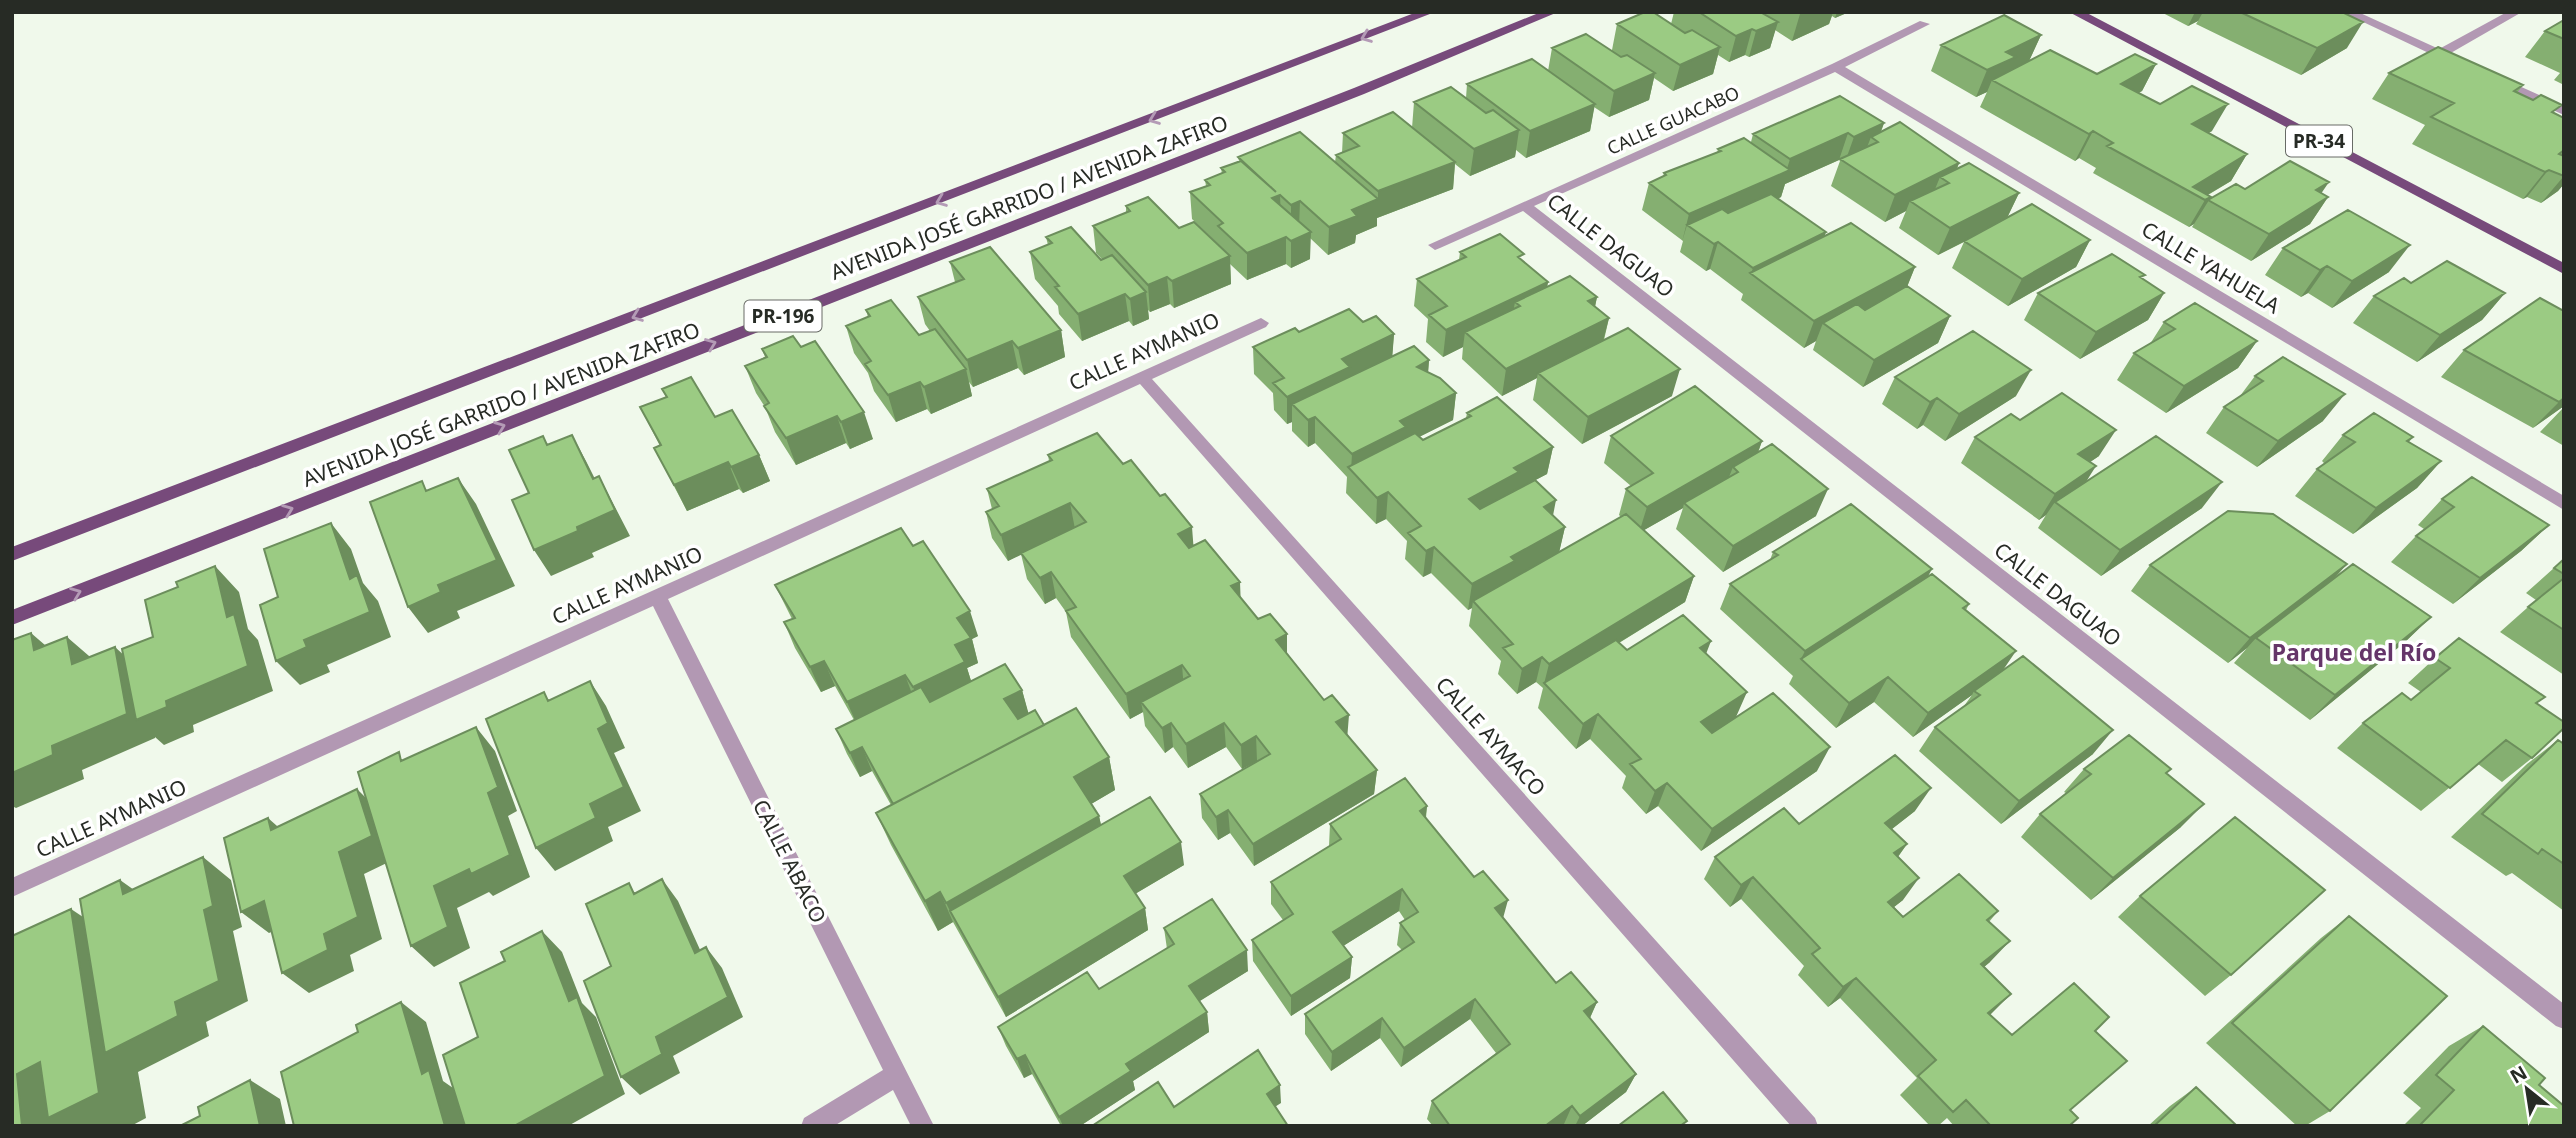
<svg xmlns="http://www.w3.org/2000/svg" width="2576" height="1138" font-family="'Noto Sans',sans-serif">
	<rect width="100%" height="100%" fill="#f0f9eb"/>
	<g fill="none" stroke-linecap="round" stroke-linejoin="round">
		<path fill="#b298b3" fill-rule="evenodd" d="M2342 12H2358L2439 49 2507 12H2522L2449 54 2458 60 2452 64Z
			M1920 21 1930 24 1845 67 2564 496V510L1835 72 1534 206 2564 1004V1029L2556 1026 1523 211 1440 248 1435 250 1428 245 1832 64Z
			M2497 76 2564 106V115L2493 83 2491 80Z
			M1261 318 1269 323 1266 327 1152 379 1815 1118 1818 1126H1791L1140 384 668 599 934 1126H911L893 1090 834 1126H801L804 1118 883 1070 653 606 12 897V878Z"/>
		<path fill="#774a7b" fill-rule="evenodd" d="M1417 12H1435L12 561V547Z
			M1541 12H1558L1364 94 12 625V610L1354 88Z
			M2069 12H2085L2564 263V274Z"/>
	</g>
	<path fill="#85af71" d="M1674 12H1849L1835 18 1832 16 1829 24 1792 41 1775 30 1770 48 1749 57 1745 55 1729 62 1718 55 1713 74 1673 91 1654 78 1649 100 1609 117 1594 107 1590 131 1526 158 1516 150 1515 157 1470 176 1455 164 1453 189 1377 218V226L1356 235 1355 243 1328 255 1310 238V259L1291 268 1286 264 1247 280 1230 264 1231 284 1174 308 1170 304 1150 312 1148 310 1149 319 1133 326 1129 321 1082 341 1059 314 1058 306 1035 279 1030 252 1048 245 1046 237 1101 260 1102 259 1096 253 1093 226 1126 213V206L1219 245 1192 219 1190 192 1206 186 1205 180 1222 174 1221 168 1239 161 1238 157 1335 162 1336 155 1342 153 1343 133 1412 128 1414 102 1466 98 1467 84 1548 71 1552 48 1612 50 1617 24H1671Z
		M2161 12H2342L2347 48 2301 75 2196 24 2198 21 2188 26Z
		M2564 20V85L2554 80 2560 73 2525 57 2545 31Z
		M2041 35 2029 61 2097 74 2156 64 2142 91 2138 93 2212 131 2208 133 2247 154 2231 181 2208 195 2211 197 2209 200 2245 189 2321 193 2328 197 2310 224 2251 261 2192 227 2194 224 2189 227 2093 173 2096 168 2079 158 2075 161 1980 107 1987 92 1976 97 1931 71 1941 45Z
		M2389 73 2523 85 2517 93 2564 118V187L2562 186 2558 191 2541 203 2527 197 2523 199 2412 144 2425 125 2372 99Z
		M1884 123 1881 132 1959 163 1957 169 2019 193 2007 218 2090 240 2076 267 2008 306 1952 268 1964 242 1938 255 1899 228 1906 211 1885 222 1831 186 1840 161 1839 160 1785 184 1781 197 1778 199 1824 236 1915 267 1907 287 1950 316 1938 343 1863 387 1813 350 1816 341 1804 348 1741 300 1743 294 1710 269 1706 271 1680 252 1683 241 1642 210 1649 183 1663 177 1664 173 1717 153 1718 149 1751 142 1753 134Z
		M2283 248 2389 272 2332 308 2308 293 2301 297 2265 275Z
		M1460 252 1522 261 1548 282 1547 287 1597 297 1595 307 1609 318 1604 340 1672 396 1582 444 1533 400 1537 378 1502 396 1462 359 1463 347 1443 357 1426 342 1428 319 1414 306 1417 279 1459 260Z
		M950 262 1061 330 1065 357 1024 375 1018 368 973 387 969 382 972 396 931 414 927 409 896 422 874 391 868 373 854 353 846 326 868 317 866 310 919 335 930 331 925 324 918 297 955 282Z
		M2142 279 2164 293 2148 320 2080 359 2024 320 2038 293Z
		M2411 283 2505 293 2482 320 2417 362 2353 323 2374 296Z
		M2564 311V406L2533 428 2441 377 2464 350Z
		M1363 322 1394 334 1392 356 1429 360 1428 372 1456 393 1453 420 1419 437 1423 440 1466 418 1467 413 1553 447 1547 474 1535 480 1553 515 1565 527 1559 552 1621 517 1619 515 1626 489 1631 486 1604 463 1611 436 1762 441 1758 453 1816 516 1723 572 1676 529 1683 508 1644 530 1694 576 1685 602 1619 643 1627 650 1706 654 1736 717 1712 733 1817 771 1701 851 1658 806 1646 814 1622 788 1626 776 1590 739 1576 749 1538 708 1543 688 1536 682 1517 694 1498 674 1501 661 1469 626 1472 608 1468 610 1431 573 1423 577 1405 559 1407 541 1386 519 1376 524 1346 493 1347 477 1315 443 1308 447 1292 431V422L1287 424 1274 410 1273 393 1254 374 1253 347 1299 332Z
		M2164 322 2257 341 2238 368 2166 413 2117 380 2134 353 2150 344Z
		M762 349 873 439 850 449 846 443 796 465 775 432 765 407 756 393 745 366 765 357Z
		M2255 376 2323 421 2257 467 2206 433 2224 407 2240 396Z
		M1895 377 2016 396 1945 441 1923 425 1917 429 1882 404Z
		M662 389 715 417 759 455 770 481 743 493 739 489 687 511 654 448 660 446 640 407 666 397Z
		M2564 407V446L2540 432Z
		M2020 420 2099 456 2090 462 2086 481 2202 508 2101 576 2038 528 2046 515 2039 520 1961 463 1975 437Z
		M2343 435 2413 437 2409 442 2441 461 2417 488 2353 534 2295 496 2317 469 2325 464 2322 461Z
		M1048 455 1123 464 1241 599 1258 619 1287 634V654L1347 735 1377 770 1374 794 1254 866 1230 833 1218 840 1202 818 1200 794 1257 761 1242 769 1226 747 1188 768 1173 747 1165 753 1145 726 1143 712 1130 719 1071 637 1066 612 1056 598 1045 604 1027 579 1021 554 1008 561 992 538 986 512 992 509 987 489 1049 461Z
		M2442 499 2549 525 2521 551 2453 604 2391 562 2416 536 2424 529 2418 525Z
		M913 546 978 636 972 639 978 663 967 668 971 681 1022 690 1028 713 1044 725 1109 757 1115 790 1091 804 1099 816 1101 825 1184 865 1135 894 1145 908 1148 930 1006 1017 953 922 938 931 891 845 876 813 891 805 872 771 860 777 847 754 836 729 854 720 835 686 821 692 795 648 784 622 792 619 775 585Z
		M1773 552 1928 576 1969 604 1966 610 2001 672 2093 754 2001 824 1919 751 1935 727 1964 706 1972 695 1913 737 1874 702 1836 728 1789 684 1793 676 1720 609 1730 584 1770 560Z
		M2564 559V675L2500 632 2536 600 2526 593Z
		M2347 564 2333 580 2431 617 2405 642 2310 720 2234 663 2247 648 2228 663 2131 591 2150 565Z
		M2435 658 2537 703 2532 758 2502 782 2478 764 2421 811 2337 748 2363 723 2411 700 2421 692 2408 683Z
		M2558 740 2564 744V911L2512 873 2506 876 2451 837 2527 764Z
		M2084 769 2167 774 2181 827 2091 900 2021 837 2040 814 2066 793 2064 792Z
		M1427 806 1426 818 1503 918 1556 983 1597 1002 1590 1018 1636 1074 1626 1092 1582 1126H1565L1564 1124 1561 1126H1433L1427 1119 1432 1101 1496 1053 1470 1019 1401 1067 1380 1038 1331 1071 1305 1034V1014L1402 950 1397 945 1400 923 1405 920 1399 911 1343 946 1352 957 1350 978 1291 1016 1253 961 1252 940 1283 920 1271 904V882L1329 846 1330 824Z
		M1915 811 1892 829 1907 844 1898 857 1903 900 1894 907 1903 917 1998 911 1989 922 1990 962 1984 967 1990 1015 2012 1035 2095 1031 2070 1110 2069 1126H1954L1947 1118 1938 1126H1930L1900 1095 1917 1078 1840 998 1828 1007 1798 975 1804 966 1741 899 1730 907 1704 879 1715 857 1799 824Z
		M2140 896 2231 975 2205 996 2118 917Z
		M2349 916 2330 1111 2305 1126H2297L2206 1043 2321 938Z
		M1164 928 1248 971 1199 1001 1207 1012 1209 1032 1133 1081 1135 1090 1080 1126H1061L1032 1074 1024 1078 1006 1046 998 1027 1099 989 1167 949Z
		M2483 1026 2539 1085 2564 1126H2403L2421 1108 2403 1093 2449 1046Z
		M2196 1087 2237 1126H2148L2170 1106Z"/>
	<path fill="#6c8e5c" d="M1805 12H1833L1829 24 1792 41 1800 14Z
		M1837 12H1849L1835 18Z
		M2195 12H2203L2198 21 2188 26Z
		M1778 22 1770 48 1749 57 1756 31Z
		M2363 22 2347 48 2301 75 2317 48Z
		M1752 29 1745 55 1729 62 1736 36Z
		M2041 35 2029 61 1992 80 1987 92 1976 97 1987 70 2006 52Z
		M1720 47 1713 74 1673 91 1680 65Z
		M2156 64 2142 91 2107 110 2121 84Z
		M1655 73 1649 100 1609 117 1614 91Z
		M1595 104 1590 131 1526 158 1530 131Z
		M2228 104 2212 131 2177 151 2192 124Z
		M1884 123 1877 141 1871 137 1864 155 1845 162 1854 137Z
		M1519 130 1515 157 1470 176 1474 149Z
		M2093 131 2079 158 2075 161 2089 134Z
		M1848 133 1839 160 1785 184 1781 197 1700 234 1687 225 1682 242 1689 214 1786 172 1790 159Z
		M2564 150 2527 197 2523 199 2559 154Z
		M2247 154 2231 181 2202 198 2193 187Z
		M1455 162 1453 189 1377 218V226L1356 235 1355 243 1328 255 1329 227 1352 210 1378 199V191Z
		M1959 163 1948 190 1949 183 1940 177 1931 199 1910 201 1906 211 1885 222 1895 195Z
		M2564 176V184L2558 191 2541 203Z
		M2329 182 2312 207 2328 197 2310 224 2251 261 2269 234 2316 190Z
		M2019 193 2006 220 1938 255 1950 228Z
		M1280 195 1281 222 1272 198Z
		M2211 197 2194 224 2189 227 2205 200Z
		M1300 201 1299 228 1291 232V205Z
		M1311 232 1310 259 1291 268V241Z
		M1826 232 1816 259 1751 274 1753 268Z
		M1286 237V264L1247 280V253Z
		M2090 240 2076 267 2008 306 2022 279Z
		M1718 242 1710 269 1706 271 1714 244Z
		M2410 245 2389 272 2332 308 2352 281Z
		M1230 256 1231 284 1174 308 1172 281Z
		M2327 266 2308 293 2301 297 2320 270Z
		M1915 267 1904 294 1835 331 1823 323 1816 341 1804 348 1814 321Z
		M1167 277 1170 304 1150 312 1148 285Z
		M1548 282 1543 309 1520 306 1515 302 1511 324 1465 332 1463 347 1443 357 1446 330Z
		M1146 292 1149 319 1133 326 1130 299Z
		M2164 293 2148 320 2080 359 2096 332Z
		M2505 293 2482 320 2417 362 2440 335Z
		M1125 294 1129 321 1082 341 1078 314Z
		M1597 297 1591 324 1588 301Z
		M1950 316 1938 343 1863 387 1874 360Z
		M1609 318 1602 345 1538 373 1537 378 1502 396 1506 369Z
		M1061 330 1065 357 1024 375 1018 348Z
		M1394 334 1392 361 1292 404V422L1287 424V397L1342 359Z
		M1012 341 1018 368 973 387 967 360Z
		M2257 341 2238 368 2166 413 2184 386Z
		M1429 360 1427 387 1417 367Z
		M966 369 972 396 931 414 924 387Z
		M1680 369 1672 396 1582 444 1588 417Z
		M2031 370 2016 396 1945 441 1959 414Z
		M920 382 927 409 896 422 888 395Z
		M1456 393 1453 420 1351 471 1352 454 1400 421Z
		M2345 394 2323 421 2257 467 2278 441Z
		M1937 398 1923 425 1917 429 1930 402Z
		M2564 398V406L2533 428 2559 402Z
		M864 412 873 439 850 449 841 422Z
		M837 416 846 443 796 465 786 438Z
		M1315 417V443L1308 447V420Z
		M2116 430 2099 456 2062 481 2078 454Z
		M572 435 586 461 608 505 593 479Z
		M1762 441 1752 468 1738 472 1733 467 1727 482 1684 503 1683 508 1639 533 1647 507Z
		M1553 447 1547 474 1515 491 1465 525 1469 499 1514 468Z
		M759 455 770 481 743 493 731 467Z
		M2441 461 2417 488 2353 534 2376 508Z
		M728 462 739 489 687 511 674 485Z
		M2096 466 2079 493 2055 502 2046 515 2039 520 2055 494Z
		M599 476 630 536 592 553 594 557 551 576 534 550 577 527Z
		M458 478 476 504 515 586 457 611 460 618 428 633 408 607 438 585Z
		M2222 482 2202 508 2101 576 2120 550Z
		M1828 489 1816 516 1723 572 1733 546Z
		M1388 492 1386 519 1376 524 1377 498Z
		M1556 500 1551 526 1544 507Z
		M1070 503 1075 529 1008 561 1001 535Z
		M331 523 351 549 363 583 378 601 391 637 327 665 330 672 300 685 276 661 304 640 350 579Z
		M2549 525 2521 551 2453 604 2480 578Z
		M1192 527 1194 553 1181 560 1178 534Z
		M1565 527 1559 553 1473 601 1472 608 1468 610 1472 584 1511 557Z
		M1434 547 1431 573 1423 577 1426 551Z
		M2347 564 2323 590 2256 638 2247 648 2228 663 2250 638Z
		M215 566 239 592 248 629 258 640 273 691 193 725 194 732 164 745 155 737V738L82 770 84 779 16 808 12 806V773L52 746 115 647 142 672 166 701Z
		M1932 569 1918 595 1801 659 1805 651Z
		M1051 572 1056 598 1045 604 1040 578Z
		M1694 576 1685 602 1547 687 1544 684 1549 664Z
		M1240 582 1241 608 1231 586Z
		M970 611 978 636 972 639 978 663 967 668 973 687 922 712 913 687 955 645 957 618Z
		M2431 617 2405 642 2310 720 2335 695Z
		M31 633 60 658 34 650Z
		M1287 634V659L1276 640Z
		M67 637 96 662 72 664Z
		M1711 641 1701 667 1700 648Z
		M2016 651 1999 676 1974 691 1972 695 1913 737 1928 713Z
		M1542 657 1536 682 1517 694 1522 669Z
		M824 661 835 686 821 692 810 667Z
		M1182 665 1184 690 1141 702 1143 712 1130 719 1126 694Z
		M905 675 914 699 858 727 847 702Z
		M1888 677 1874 702 1836 728 1849 703Z
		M590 681 606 706 625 748 614 753 641 811 608 827 613 841 555 871 536 848 590 804 598 729Z
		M1022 690 1029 715 1011 724 1004 699Z
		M1747 692 1736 717 1691 746 1701 722Z
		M1598 714 1590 739 1576 749 1583 724Z
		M1349 715 1347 740 1336 722Z
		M1171 723 1173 747 1165 753 1162 728Z
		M1224 723 1226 747 1188 768 1186 744Z
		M476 727 495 751 517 811 508 816 530 877 493 896 489 892 457 908 470 948 434 967 411 946 434 886 488 793Z
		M2113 730 2093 754 2001 824 2019 801Z
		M1256 736 1257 761 1242 769 1241 745Z
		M862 747 872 771 860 777 850 753Z
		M1830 747 1817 771 1701 851 1712 829Z
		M1109 757 1115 790 1081 810 1074 777Z
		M1377 770 1374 794 1254 866 1253 844Z
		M1667 783 1658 806 1646 814 1655 791Z
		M1931 788 1915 811 1870 846 1885 823Z
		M357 789 381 813 395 859 364 874 382 939 350 955 354 971 309 993 282 973 324 934 339 852Z
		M2204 804 2181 827 2091 900 2113 878Z
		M1427 806 1424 829 1420 811Z
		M1228 810 1230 833 1218 840 1216 817Z
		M1099 816 1106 848 950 911 946 903Z
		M268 818 294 841 271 830Z
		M1181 842 1184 865 1128 898 1124 876Z
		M1907 844 1891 866 1894 853Z
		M203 857 231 880 242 927 233 931 248 1001 206 1022 209 1036 138 1072 146 1118 131 1126H22L17 1074 71 909 116 939 204 910Z
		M1753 877 1741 899 1730 907 1741 885Z
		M1919 878 1903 900 1872 924 1888 902Z
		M662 879 678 901 711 974 695 953Z
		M120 880 151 902 123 894Z
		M1402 889 1399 911 1332 953 1333 932Z
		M940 892 953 922 938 931 925 901Z
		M1508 900 1502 922 1495 908Z
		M264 901 291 923 269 933 241 912Z
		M1145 908 1148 930 1006 1017 998 997Z
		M542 931 562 952 582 1003 596 1017 625 1094 568 1126H517L516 1125 569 1001Z
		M2010 941 1990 962 1962 985 1981 964Z
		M706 947 722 968 743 1017 673 1056 680 1073 640 1095 621 1077 656 1037Z
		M1247 950 1248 971 1192 1006 1189 986Z
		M1352 957 1350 978 1291 1016V996Z
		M1856 978 1840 998 1828 1007 1843 987Z
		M2011 994 1991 1014 1969 1033 1988 1013Z
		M1475 999 1470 1019 1401 1067 1404 1048Z
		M401 1002 426 1022 443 1081 453 1088 465 1126H445L422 1074Z
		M1597 1002 1588 1022 1584 1011Z
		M1207 1012 1209 1032 1133 1081 1135 1090 1080 1126H1063L1059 1117 1126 1064Z
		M1382 1018 1380 1038 1331 1071 1332 1052Z
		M1025 1055 1032 1074 1024 1078 1017 1059Z
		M1636 1074 1626 1092 1582 1126H1575L1580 1116Z
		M250 1080 280 1099 286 1126H260Z
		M1280 1085 1281 1103 1267 1112V1094Z
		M1572 1106 1564 1124 1561 1126H1545Z"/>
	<path fill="#9bcb83" stroke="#6c8e5c" stroke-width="2" d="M1645 12H1653L1685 33 1692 30 1720 47 1680 65 1617 24Z
		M1699 12H1760L1778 22 1756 31 1752 29 1736 36Z
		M2240 12H2342L2363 22 2317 48Z
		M2004 15 2041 35 2006 52 2016 57 1987 70 1941 45Z
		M2564 20V39L2545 31Z
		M1586 34 1621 57 1627 55 1655 73 1614 91 1552 48Z
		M2438 47 2523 85 2514 91 2533 100 2541 95 2562 105 2552 112 2564 118V150L2559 154 2564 156V176L2549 170 2545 172 2431 117 2454 103 2389 73Z
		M2050 50 2097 74 2135 54 2156 64 2121 84 2160 104 2192 86 2228 104 2192 124 2247 154 2193 187 2211 197 2205 200 2107 146 2113 143 2093 131 2089 134 1992 80Z
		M1532 59 1595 104 1530 131 1467 84Z
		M1451 87 1486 113 1493 110 1519 130 1474 149 1414 102Z
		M1840 96 1884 123 1854 137 1848 133 1790 159 1753 134Z
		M1393 112 1455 162 1378 191 1336 155 1359 146 1343 133Z
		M1900 122 1959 163 1895 195 1840 159 1878 142 1871 137Z
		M1300 132 1378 199 1352 210 1357 216 1329 227 1300 201 1291 205 1280 195 1272 198 1311 232 1291 241 1286 237 1247 253 1218 226 1223 223 1190 192 1210 185 1205 180 1225 172 1221 168 1241 161 1276 192 1238 157Z
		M1744 138 1790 170 1689 214 1649 183 1666 175 1664 173 1721 151 1718 149Z
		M2290 161 2329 182 2316 190 2328 197 2269 234 2208 200 2236 184 2245 189Z
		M1969 163 2019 193 1950 228 1910 201 1949 183 1940 177Z
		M1771 194 1826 232 1753 268 1718 242 1714 244 1687 225 1722 209 1728 213Z
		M1148 197 1179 228 1194 222 1230 256 1172 281 1167 277 1148 285 1093 226 1130 211 1126 206Z
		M2032 204 2090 240 2022 279 1964 241Z
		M2348 210 2410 245 2352 281 2327 266 2320 270 2283 248Z
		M1851 223 1915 267 1814 321 1750 273Z
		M1071 227 1101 260 1112 255 1146 292 1130 299 1125 294 1078 314 1055 287 1059 286 1030 252 1052 243 1046 237Z
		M1500 234 1524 254 1518 257 1548 282 1446 330 1429 315 1447 306 1417 279 1466 257 1460 252Z
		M990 247 1061 330 1018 348 1012 341 967 360 918 297 964 279 950 262Z
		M2112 254 2145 275 2140 277 2164 293 2096 332 2038 293Z
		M2447 261 2505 293 2440 335 2374 296 2404 278 2411 283Z
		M1570 276 1597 297 1588 301 1609 318 1506 369 1465 332 1520 306 1515 302Z
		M1907 286 1950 316 1874 360 1823 323 1857 304 1865 310Z
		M2540 298 2564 311V398L2559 402 2464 350Z
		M891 300 919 335 935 329 966 369 924 387 920 382 888 395 865 364 871 361 846 326 870 316 866 310Z
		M2195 303 2257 341 2184 386 2134 353 2175 329 2164 322Z
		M1349 309 1363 322 1376 316 1394 334 1342 359 1350 367 1287 397 1273 383 1284 378 1253 347 1295 328 1299 332Z
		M1628 328 1680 369 1588 417 1538 373Z
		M1973 331 2031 370 1959 414 1937 398 1930 402 1895 377Z
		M793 336 801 347 815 341 864 412 841 422 837 416 786 438 764 406 769 403 745 366 767 357 762 349Z
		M1414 346 1429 360 1417 367 1440 378 1456 393 1400 421 1406 427 1352 454 1315 417 1308 420 1292 404Z
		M2283 357 2345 394 2278 441 2224 407 2263 381 2255 376Z
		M691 377 715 417 732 410 759 455 731 467 728 462 674 485 654 448 661 445 640 407 667 397 662 389Z
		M1695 386 1762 441 1647 507 1626 489 1653 473 1611 436Z
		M2062 393 2116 430 2078 454 2096 466 2055 494 1975 437 2011 414 2020 420Z
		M1497 397 1553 447 1514 468 1519 472 1469 499 1480 509 1535 480 1556 500 1544 507 1565 527 1511 557 1515 561 1472 584 1434 547 1426 551 1408 533 1421 526 1388 492 1377 498 1348 467 1415 433 1423 440 1471 416 1467 413Z
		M2374 413 2413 437 2407 441 2441 461 2376 508 2317 469 2355 442 2343 435Z
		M1097 433 1123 464 1131 460 1160 496 1165 494 1192 527 1178 534 1189 548 1205 540 1240 582 1231 586 1258 619 1270 614 1287 634 1276 640 1324 700 1332 695 1349 715 1336 722 1377 770 1253 844 1228 810 1216 817 1200 794 1270 754 1256 736 1241 745 1224 723 1186 744 1171 723 1162 728 1141 702 1190 676 1182 665 1126 694 1066 611 1076 607 1051 572 1040 578 1021 553 1086 522 1070 503 1001 535 986 512 999 506 987 489 1052 460 1048 455Z
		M572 435 593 479 599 476 615 510 577 527 578 531 534 550 512 500 529 493 509 450 543 436 547 445Z
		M2156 436 2222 482 2120 550 2055 502Z
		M1772 444 1828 489 1733 546 1684 503 1738 472 1733 467Z
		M2472 477 2549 525 2480 578 2416 536 2454 507 2442 499Z
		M458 478 497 560 438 585 441 592 408 607 370 502 422 481 426 491Z
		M1851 504 1932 569 1805 651 1730 584 1778 555 1773 552Z
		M2228 511 2273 514 2347 564 2250 638 2150 565Z
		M1626 514 1694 576 1549 664 1542 657 1522 669 1503 648 1513 644 1473 601Z
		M331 523 350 579 357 575 370 612 304 640 307 647 276 661 260 605 278 597 264 549Z
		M901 528 913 546 923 541 970 611 957 618 971 638 955 645 965 662 913 687 905 675 847 702 824 661 810 667 784 622 795 618 775 585Z
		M2564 559V574L2554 568Z
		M2353 564 2431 617 2335 695 2256 638Z
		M215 566 227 617 234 614 248 666 166 701 167 707 136 720 122 649 153 637 145 600 178 587 176 582Z
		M1932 574 1969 604 1963 608 2016 651 1928 713 1888 677 1849 703 1801 659Z
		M2564 578V630L2528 607Z
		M1683 615 1711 641 1700 648 1747 692 1701 722 1712 733 1773 693 1830 747 1712 829 1667 783 1655 791 1630 764 1641 759 1598 714 1583 724 1544 683 1616 640 1627 650Z
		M31 633 34 650 67 637 72 664 115 647 127 714 52 746 53 755 12 773V640Z
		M2459 638 2545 697 2536 703 2564 722V728L2532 758 2506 740 2450 788 2363 723 2402 693 2411 700 2450 668 2435 658Z
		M2023 656 2113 730 2019 801 1935 727 1980 695 1974 691Z
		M1005 664 1022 690 1004 699 1018 719 1035 710 1044 725 893 804 862 747 850 753 836 729 921 687 930 702Z
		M590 681 608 723 598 729 624 787 590 804 596 818 536 848 486 719 544 692 548 701Z
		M1076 708 1109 757 1074 777 1099 816 946 903 940 892 925 901 876 813Z
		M476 727 498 787 488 793 510 855 471 874 469 869 434 886 448 927 411 946 358 772 399 752 401 761Z
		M2129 735 2171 769 2166 773 2204 804 2113 878 2040 814 2091 774 2084 769Z
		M2558 740 2564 744V864L2542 849 2538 854 2482 814Z
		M1895 755 1931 788 1885 823 1907 844 1894 853 1919 878 1888 902 1903 917 1959 874 1998 911 1987 920 2010 941 1981 964 2011 994 1988 1013 2012 1035 2074 983 2109 1017 2095 1031 2127 1061 2070 1110 2078 1118 2069 1126H1991L1966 1100 1953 1112 1918 1076 1936 1060 1856 978 1843 987 1812 954 1820 948 1753 877 1741 885 1715 857 1784 808 1799 824Z
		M1405 778 1427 806 1420 811 1474 877 1483 871 1508 900 1495 908 1556 983 1571 972 1597 1002 1584 1011 1636 1074 1580 1116 1572 1106 1545 1126H1450L1432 1101 1510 1044 1475 999 1404 1048 1382 1018 1332 1052 1305 1014 1414 942 1400 923 1418 912 1402 889 1333 932 1352 957 1291 996 1252 940 1293 914 1271 882 1341 839 1330 824Z
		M357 789 372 836 339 852 358 917 324 934 328 950 282 973 264 901 241 912 224 838 268 818 271 830Z
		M1150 797 1181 842 1124 876 1145 908 998 997 950 911Z
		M2235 817 2325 890 2231 975 2140 896Z
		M203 857 213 906 204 910 219 981 175 1002 178 1016 105 1053 80 899 120 880 123 894Z
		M662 879 695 953 706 947 728 997 656 1037 662 1054 621 1077 584 981 611 966 586 904 629 883 634 894Z
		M1212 899 1247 950 1189 986 1207 1012 1126 1064 1131 1071 1059 1117 1025 1055 1017 1059 998 1027 1087 972 1099 989 1174 944 1164 928Z
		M71 909 99 1093 48 1118 40 1062 17 1074 22 1126H12V936Z
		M2349 916 2447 996 2330 1111 2232 1023Z
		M542 931 569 1001 577 997 605 1076 516 1125 517 1126H465L443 1055 478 1037 460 983 505 961 501 952Z
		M401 1002 422 1074 429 1070 445 1126H294L281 1072 358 1032 356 1025Z
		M2483 1026 2545 1078 2539 1085 2564 1106V1126H2419L2454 1090 2436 1075Z
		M1258 1050 1280 1085 1267 1094 1288 1126H1092L1158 1082 1174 1107Z
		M250 1080 260 1126H180L200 1116 198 1107Z
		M2196 1087 2237 1126H2154Z
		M1663 1092 1687 1121 1680 1126H1618Z"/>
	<defs><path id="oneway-chevron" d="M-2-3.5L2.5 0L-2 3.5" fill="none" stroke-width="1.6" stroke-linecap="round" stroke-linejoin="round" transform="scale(1.75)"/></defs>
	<g stroke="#b49bb6">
		<use href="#oneway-chevron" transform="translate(1366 37) rotate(159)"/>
		<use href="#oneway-chevron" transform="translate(1154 119) rotate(159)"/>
		<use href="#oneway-chevron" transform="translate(941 201) rotate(159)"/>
		<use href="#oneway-chevron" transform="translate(637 316) rotate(159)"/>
		<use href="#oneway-chevron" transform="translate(711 344) rotate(-21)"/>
		<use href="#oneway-chevron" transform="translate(500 427) rotate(-21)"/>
		<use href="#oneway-chevron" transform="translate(288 510) rotate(-21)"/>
		<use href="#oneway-chevron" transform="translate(76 593) rotate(-21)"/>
	</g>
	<g text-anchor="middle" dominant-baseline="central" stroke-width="7" stroke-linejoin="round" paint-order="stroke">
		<g font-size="18" fill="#272b25" stroke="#fff">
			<text transform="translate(1673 120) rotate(-24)">CALLE GUACABO</text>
		</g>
		<g fill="#fff" stroke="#686b66" stroke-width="2">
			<rect x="2286" y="125.5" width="66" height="31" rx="5"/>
			<rect x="744.5" y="300.5" width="77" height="31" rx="5"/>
		</g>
		<g font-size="19" font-weight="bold" fill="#272b25">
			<text x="2319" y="141">PR-34</text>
			<text x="783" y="316">PR-196</text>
		</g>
		<g font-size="21" fill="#272b25" stroke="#fff">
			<text transform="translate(1029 197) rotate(-21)">AVENIDA JOSÉ GARRIDO / AVENIDA ZAFIRO</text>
			<text transform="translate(1611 245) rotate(38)">CALLE DAGUAO</text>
			<text transform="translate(2211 267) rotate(31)">CALLE YAHUELA</text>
			<text transform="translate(1144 351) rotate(-24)">CALLE AYMANIO</text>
			<text transform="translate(501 404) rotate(-21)">AVENIDA JOSÉ GARRIDO / AVENIDA ZAFIRO</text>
			<text transform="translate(627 585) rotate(-24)">CALLE AYMANIO</text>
			<text transform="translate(2058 594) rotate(38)">CALLE DAGUAO</text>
			<text transform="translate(1491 736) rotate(48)">CALLE AYMACO</text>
			<text transform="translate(111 818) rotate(-24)">CALLE AYMANIO</text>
			<text transform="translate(790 861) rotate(63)">CALLE ABACO</text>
		</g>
		<g font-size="23" font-weight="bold" fill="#653569" stroke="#fff">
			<text x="2354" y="652">Parque del Río</text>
		</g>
	</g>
	<rect width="2576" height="1138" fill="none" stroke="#272b25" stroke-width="28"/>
	<g transform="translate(2527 1089) rotate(330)" stroke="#ffffff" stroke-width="5" paint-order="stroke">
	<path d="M0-5L12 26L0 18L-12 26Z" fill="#272b25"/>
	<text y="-10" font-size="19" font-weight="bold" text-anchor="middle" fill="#272b25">N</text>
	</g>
</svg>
